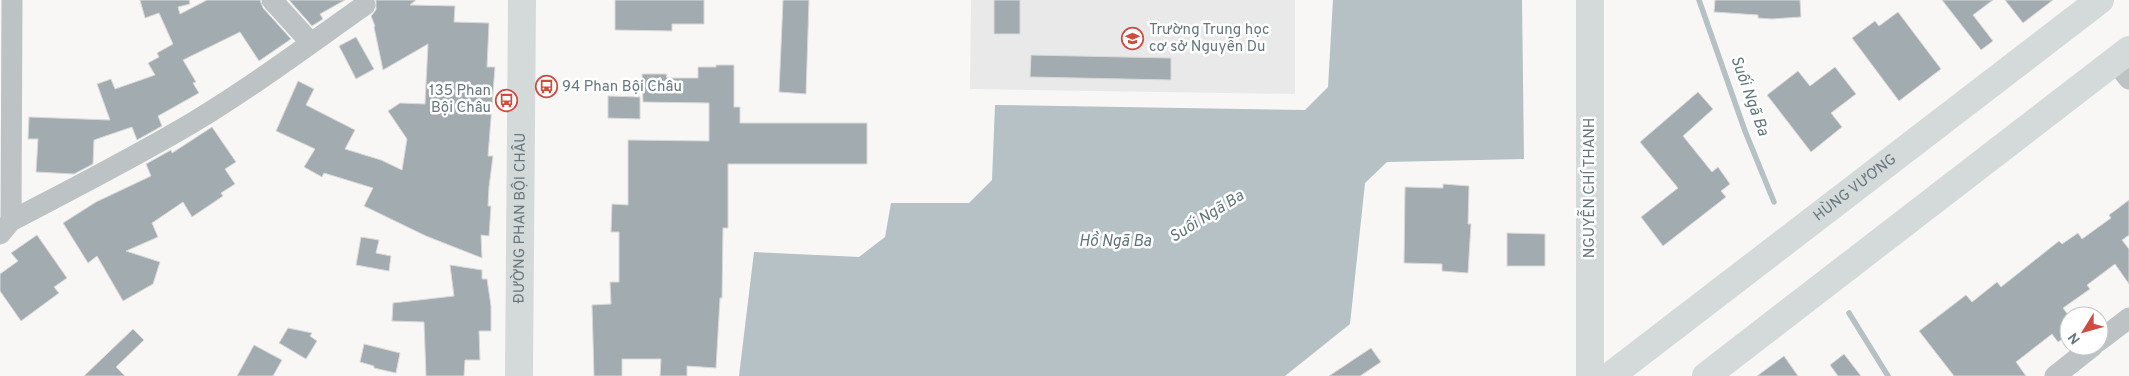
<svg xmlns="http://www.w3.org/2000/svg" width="2129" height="376" font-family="Overpass,sans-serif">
	<rect width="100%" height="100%" fill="#f8f7f5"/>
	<path fill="#e8e9e8" d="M971 0H1295V94L970 89Z"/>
	<path fill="#b5c1c4" d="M1333 0H1522L1524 159 1387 162 1365 183 1350 324 1285 376H739L754 252 859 257 885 237 891 203H969L992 180 995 105 1305 110 1328 87Z"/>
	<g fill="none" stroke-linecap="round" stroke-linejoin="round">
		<path stroke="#b5c1c4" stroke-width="5.5" d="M1699 0 1745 131 1774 202
			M1849 313 1888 376"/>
	</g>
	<path fill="#a2acb0" stroke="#d9d9d8" d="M140 0H189L190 4 178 7 180 14 207 0H260L263 8 291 39 259 61 240 32 183 60 196 82 193 83 199 93 158 116 162 126 137 140 132 127 94 140 93 164 74 174 36 172 38 139H28L29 117 110 120 97 84 111 79 115 89 155 75 148 63 159 57 157 53 173 44 159 13 145 18Z
		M289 0H345L320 14 323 19 312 26Z
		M376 0H416L410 5 455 6 454 22 489 23 487 67H495L488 156H493L489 187 488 206H491L489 236 481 235 482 258 426 236 364 206 373 188 324 173 322 177 304 167 315 149 276 131 298 81 314 89 306 105 355 130 345 149 381 160 402 170 407 139 388 111 400 103 425 104 428 44 383 70 374 27 375 26 371 16 376 10Z
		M615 0H704V24H672V31L615 30Z
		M783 0H809L806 94 779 92Z
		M994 0H1020V34H994Z
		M1715 0H1800L1801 17 1772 19 1758 18V15L1714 12Z
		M1942 0H1993L1973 15 1993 41 1981 50Z
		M2005 0H2053L2023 23Z
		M1898 12 1941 69 1899 101 1852 38 1875 21 1879 26Z
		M356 37 374 69 356 79 339 46Z
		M1031 55 1171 58V80L1030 77Z
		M716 65H734V107H740V123H867V164H728V228H723L722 298H720L716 368 687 366V376H660L661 359H622V376H594L592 305 611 304 610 282H619V232H611L612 204 628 205V140L709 141V103L643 102 642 74H666L667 78H698V67H716Z
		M1835 67 1856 94 1831 113 1842 127 1811 152 1767 95 1798 71 1810 86Z
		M1698 92 1713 109 1683 136 1712 172 1718 167 1730 184 1721 191 1726 197 1663 246 1641 217 1678 188 1640 142Z
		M608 96 640 97V119L608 118Z
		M212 127 236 162 225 169 235 184 221 193 223 196 192 217 183 202 152 223 158 237 126 251 160 262 153 284 123 301 97 256 88 263 63 223 96 202 151 176 146 164 171 150 172 153Z
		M1443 184 1469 186 1468 224H1471L1468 273 1442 271V264L1404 263 1405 187 1443 188Z
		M2129 200V235L2122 240 2129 249V284L2115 264 2087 285 2090 289 2063 308 2069 316V334L2058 342 2052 334 2016 362 2026 376H1954L1919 331 1966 295 1972 302 1997 282 2001 287 2059 241 2062 244 2078 233 2082 239 2111 218 2109 215Z
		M1507 233 1545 234V266H1507Z
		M37 235 67 278 54 287 59 293 21 321 0 291V274L18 261 11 253Z
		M361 237 379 240 376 253 391 256 389 271 356 265Z
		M450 265 482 270V279H487L491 306V331H479L480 360H465L464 376H426L424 322 392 321 393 303 454 296Z
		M288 328 312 333 310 336 317 341 306 359 279 343Z
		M133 329 144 340 116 367 125 376H84Z
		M364 344 400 353 396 373 374 368V366L360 362Z
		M254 345 282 360 273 376H237Z
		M1371 348 1381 362 1360 376H1329Z
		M1844 354 1861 376H1838L1830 365Z
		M1784 356 1798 376H1757Z"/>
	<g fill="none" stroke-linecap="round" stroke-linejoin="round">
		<path stroke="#bdc2c4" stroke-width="21" d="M272 0 311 43
			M2115 61 2129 79
			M11 221 12 0
			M0 234 11 221C72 189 133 158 192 123 252 87 308 45 365 5
			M2099 341 2129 318
			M2055 376 2093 346"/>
		<g stroke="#d4d9da" stroke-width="28">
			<path d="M1590 376V0"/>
			<path id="s1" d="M1610 376 2100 0"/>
			<path d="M1706 376 2129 50"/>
		</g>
		<path stroke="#d4d9da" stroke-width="28" id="s2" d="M519 376 522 0"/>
	</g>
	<defs>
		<symbol id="school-ring" viewBox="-11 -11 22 22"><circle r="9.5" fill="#fff" stroke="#ce4c3f" stroke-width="1.5"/><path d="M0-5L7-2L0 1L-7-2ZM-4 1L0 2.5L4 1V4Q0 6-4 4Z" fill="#ce4c3f"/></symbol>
		<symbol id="bus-ring" viewBox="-11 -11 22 22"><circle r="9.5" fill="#fff" stroke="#ce4c3f" stroke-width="1.5"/><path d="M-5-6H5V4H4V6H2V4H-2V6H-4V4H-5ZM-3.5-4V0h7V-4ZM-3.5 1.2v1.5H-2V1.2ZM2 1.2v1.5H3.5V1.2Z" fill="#ce4c3f"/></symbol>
	</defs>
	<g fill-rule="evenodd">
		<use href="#school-ring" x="1120" y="26" width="25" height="25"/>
		<use href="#bus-ring" x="534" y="74" width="25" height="25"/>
		<use href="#bus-ring" x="494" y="88" width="25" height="25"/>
	</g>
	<g text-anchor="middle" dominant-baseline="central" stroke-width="5" stroke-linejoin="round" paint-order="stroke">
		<g font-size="15" fill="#66767c" stroke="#fff" text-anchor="start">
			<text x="1149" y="30">Trường Trung học<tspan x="1149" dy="17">cơ sở Nguyễn Du</tspan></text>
			<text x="562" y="87">94 Phan Bội Châu</text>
			<text x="491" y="91" text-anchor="end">135 Phan<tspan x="491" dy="17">Bội Châu</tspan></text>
		</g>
		<g font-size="15" fill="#66767c" stroke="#fff">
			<text transform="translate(1590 188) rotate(-90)">NGUYỄN CHÍ THANH</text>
			<text stroke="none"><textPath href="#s1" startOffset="309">HÙNG VƯƠNG</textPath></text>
			<text stroke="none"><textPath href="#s2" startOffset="158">ĐƯỜNG PHAN BỘI CHÂU</textPath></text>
		</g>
		<g font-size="16" font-style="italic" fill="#607477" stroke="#fff">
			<text transform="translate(1749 96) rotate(70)">Suối Ngã Ba</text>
			<text transform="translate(1207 217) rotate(-32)">Suối Ngã Ba</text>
			<text x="1115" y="242">Hồ Ngã Ba</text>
		</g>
	</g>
	<g transform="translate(2084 331) rotate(233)"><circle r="24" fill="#ffffff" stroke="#c2c8cb"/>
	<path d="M0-4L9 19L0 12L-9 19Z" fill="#ce4c3f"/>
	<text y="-8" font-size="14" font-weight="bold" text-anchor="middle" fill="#66767c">N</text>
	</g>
</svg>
